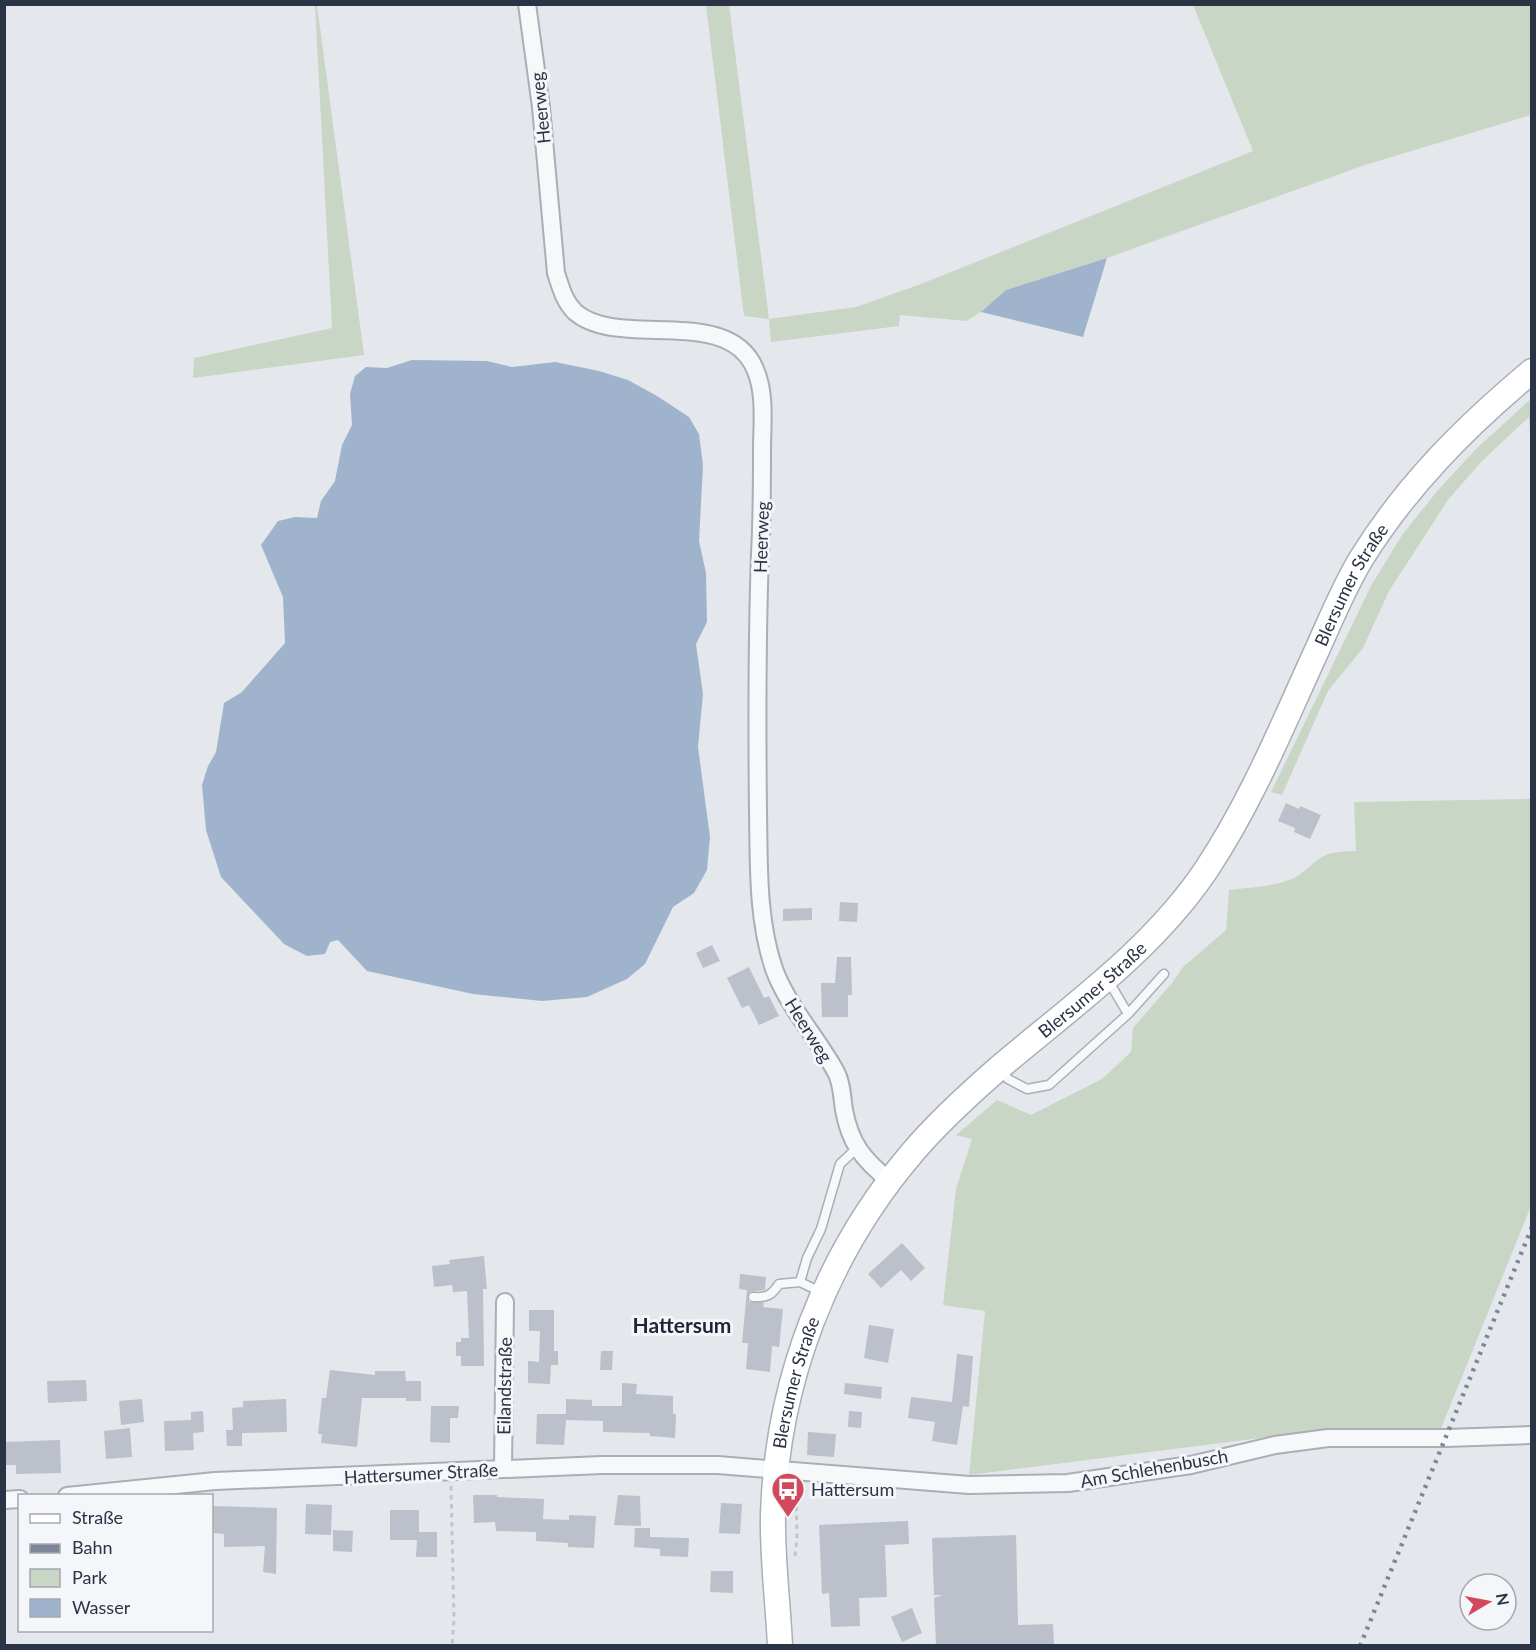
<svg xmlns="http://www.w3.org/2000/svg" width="1536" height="1650" font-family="Lato,sans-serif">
	<rect width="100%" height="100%" fill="#e4e7ec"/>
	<path fill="#c9d6c5" d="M315 5H317L364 355 193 378 194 358 332 328Z
		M706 5H729L769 319 856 307 921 284 1253 151 1193 5H1531V115L1365 165 1107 258 1006 290 981 312 966 321 900 315 899 326 771 342 769 319 744 316Z
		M1531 399V455L1529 417 1481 462 1448 500 1389 591 1363 648 1328 691 1282 795 1271 792 1371 586 1402 535 1439 489 1476 449Z
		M1531 799V1206L1440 1431 1330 1429 969 1475 985 1311 943 1305 956 1189 972 1139 956 1135 997 1100 1031 1115 1102 1079 1131 1052 1133 1028 1172 983 1183 967 1226 930 1229 890C1250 887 1275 887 1294 878 1304 873 1311 864 1320 858 1331 851 1343 852 1356 851L1354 802Z"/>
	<path fill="#9fb4cc" d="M1107 258 1083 337 981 312 1006 290Z
		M412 360 487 361 512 367 555 362 599 371 628 380 657 396 689 417 699 434 703 466 699 541 706 573 707 622 696 644 703 694 698 747 710 837 707 870 694 893 673 907 645 964 627 979 587 997 542 1001 473 994 367 971 338 940 330 942 325 954 307 956 284 944 221 877 206 830 202 785 208 766 216 752 224 703 242 692 285 643 283 597 261 545 278 521 295 517 317 518 321 501 335 481 342 445 352 425 350 394 355 376 366 367 387 368Z"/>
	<path fill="#bbc0ca" d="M1286 803 1299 809 1300 806 1321 815 1310 839 1294 832 1295 828 1278 821Z
		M840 902 858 903 857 922 839 921Z
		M812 908V920L783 921V909Z
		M712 945 720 961 703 968 696 953Z
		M837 957H851L852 995H848V1017H822L821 983H835Z
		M749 967 764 998 769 996 779 1016 759 1025 749 1005 742 1008 727 978Z
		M902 1243 925 1268 911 1281 901 1270 881 1288 868 1274Z
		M484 1256 487 1289H483L484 1366H461V1356H456V1342H461V1338H469L467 1291 453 1292 452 1285 434 1287 432 1266 450 1264 449 1260Z
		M740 1274 766 1277 765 1290 750 1292 747 1297 749 1302 764 1303 763 1307 783 1309 779 1347 772 1346 770 1372 746 1369 748 1343H742L747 1290 739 1289Z
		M529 1310H554V1351H558V1365H551L550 1384 528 1383V1361L539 1362 540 1331H529Z
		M869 1325 894 1329 888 1363 864 1358Z
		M601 1351H613L612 1370H600Z
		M957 1354 973 1356 969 1407 963 1406 957 1445 932 1441 935 1422 908 1418 911 1397 952 1402Z
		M330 1370 375 1375V1371H405L406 1381H421V1401H406V1398H362L357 1447 321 1443 322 1434H318L322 1398H326Z
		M86 1380 87 1401 48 1403 47 1381Z
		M622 1383 637 1384 636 1394 673 1396V1414H676L675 1438 650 1436V1433L603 1432V1421L566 1420 564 1445 536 1444 537 1414H566V1399L592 1400V1406H622Z
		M845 1383 882 1387 881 1399 844 1394Z
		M142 1399 144 1422 121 1425 119 1401Z
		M286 1399 287 1432 242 1433V1446H227L226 1430H233L232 1408 243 1407V1401Z
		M431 1406H459L458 1418H450V1443L430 1442Z
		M203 1411 204 1432 193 1433 194 1450 165 1451 164 1421 191 1420V1412Z
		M849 1411 862 1412 861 1428 848 1427Z
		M130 1428 132 1457 106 1459 104 1431Z
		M808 1432 836 1434 834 1457 807 1455Z
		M60 1440 61 1473 16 1474V1465H4V1442Z
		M473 1495H497V1497L544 1499 543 1519 569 1520V1515L596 1516 594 1548 568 1547V1543L536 1541V1532L496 1531 495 1522 474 1523Z
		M618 1495 640 1496 641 1526 614 1525Z
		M721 1503 742 1504 740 1534 719 1533Z
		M306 1504 332 1505 331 1535 305 1534Z
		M212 1506 277 1508 276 1574 263 1572 265 1546 224 1547V1534L212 1533Z
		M390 1510H419V1532H437V1557H416L417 1540H390Z
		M908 1521 909 1544 885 1545 887 1597 859 1598 860 1626 831 1627 829 1593 822 1594 819 1525Z
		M635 1528H650V1537L689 1538 688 1557 660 1556V1549L634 1547Z
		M333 1530 353 1531 352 1552 333 1551Z
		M1016 1535 1018 1625 1053 1624 1054 1646H936L934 1598 942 1595H934L932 1538Z
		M711 1571H733V1593L710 1592Z
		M912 1608 922 1633 902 1642 891 1617Z"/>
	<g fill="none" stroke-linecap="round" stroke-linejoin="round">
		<defs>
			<path id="lane" d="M1128 1014 1164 974
				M999 1069 1008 1079 1027 1089 1049 1085 1128 1014 1108 980
				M800 1282 807 1258 821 1229 840 1164 857 1148
				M753 1297C767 1298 772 1295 779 1284L800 1282 823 1293"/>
			<path id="street" d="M527 4 541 107 556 273C561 288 564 301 575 312 618 350 728 304 755 369 766 394 762 424 762 450 762 485 762 519 760 554 757 640 757 726 758 812 759 864 757 919 774 969 788 1007 817 1037 836 1072 842 1083 842 1097 844 1110 850 1143 863 1160 890 1181
				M503 1469 505 1302
				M67 1496 215 1481 602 1465H718L969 1485 1068 1483 1191 1465 1275 1445 1328 1438H1446L1532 1435
				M4 1500 20 1499"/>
			<g id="secondary">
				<path id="s1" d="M780 1646C778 1602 772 1558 773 1514 777 1382 826 1254 912 1153 938 1122 969 1094 1000 1067 1072 1006 1153 949 1206 870 1252 801 1283 724 1317 650 1331 619 1344 587 1361 559 1407 485 1465 427 1532 371"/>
			</g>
		</defs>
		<use href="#lane" stroke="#a9aeb7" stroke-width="11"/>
		<use href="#street" stroke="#a9aeb7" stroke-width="20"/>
		<use href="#secondary" stroke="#a9aeb7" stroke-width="27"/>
		<path stroke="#c2c5cb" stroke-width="3" stroke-dasharray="4.5 4.5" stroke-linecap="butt" d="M451 1486 454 1620 452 1645
			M795 1556 797 1539 796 1487"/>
		<use href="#lane" stroke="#f7f8fa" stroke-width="8"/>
		<use href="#street" stroke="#f7f8fa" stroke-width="16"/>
		<use href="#secondary" stroke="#fff" stroke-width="24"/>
		<path stroke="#7d8696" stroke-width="4.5" stroke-dasharray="3 6" stroke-linecap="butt" d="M1360 1646 1532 1227"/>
	</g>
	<defs>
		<symbol id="bus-pin" viewBox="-11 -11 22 30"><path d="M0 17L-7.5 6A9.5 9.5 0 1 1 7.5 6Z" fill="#d1495b" stroke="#f4f6f9"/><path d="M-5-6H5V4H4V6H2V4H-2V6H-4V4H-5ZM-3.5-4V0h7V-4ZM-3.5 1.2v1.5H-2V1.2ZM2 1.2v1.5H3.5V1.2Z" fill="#fff"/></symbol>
	</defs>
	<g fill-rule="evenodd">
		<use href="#bus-pin" x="769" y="1470" width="38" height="52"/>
	</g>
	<g text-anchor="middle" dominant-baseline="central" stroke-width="6" stroke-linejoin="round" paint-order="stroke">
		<g font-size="18" fill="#2b3445" stroke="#f4f6f9">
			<text transform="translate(540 108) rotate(-96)">Heerweg</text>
			<text transform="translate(761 537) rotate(-88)">Heerweg</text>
			<text stroke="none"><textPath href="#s1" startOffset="1256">Blersumer Straße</textPath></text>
			<text stroke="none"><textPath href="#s1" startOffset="770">Blersumer Straße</textPath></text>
			<text transform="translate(809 1030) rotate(58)">Heerweg</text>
			<text stroke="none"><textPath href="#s1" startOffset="266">Blersumer Straße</textPath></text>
			<text transform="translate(504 1386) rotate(-89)">Eilandstraße</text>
			<text transform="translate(1154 1468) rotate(-10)">Am Schlehenbusch</text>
			<text transform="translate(421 1473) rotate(-3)">Hattersumer Straße</text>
		</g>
		<g font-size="18" fill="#2b3445" stroke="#f4f6f9" text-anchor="start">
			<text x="811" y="1489">Hattersum</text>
		</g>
		<g font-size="21" font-weight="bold" fill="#1d2536" stroke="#f4f6f9">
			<text x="682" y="1324">Hattersum</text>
		</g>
	</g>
	<rect width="1536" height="1650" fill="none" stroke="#2b3445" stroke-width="12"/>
	<rect x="18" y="1494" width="195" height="138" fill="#f4f6f9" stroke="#a4a8b1" stroke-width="1.5"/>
	<rect x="30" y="1514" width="30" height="9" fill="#ffffff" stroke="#a4a8b1" stroke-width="1.5"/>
	<text x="72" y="1524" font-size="18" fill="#2b3445">Straße</text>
	<rect x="30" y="1544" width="30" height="9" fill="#7d8696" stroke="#a4a8b1" stroke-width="1.5"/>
	<text x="72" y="1554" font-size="18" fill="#2b3445">Bahn</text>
	<rect x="30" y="1569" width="30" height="18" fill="#c9d6c5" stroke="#a4a8b1" stroke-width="1.5"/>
	<text x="72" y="1584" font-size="18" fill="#2b3445">Park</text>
	<rect x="30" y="1599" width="30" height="18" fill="#9fb4cc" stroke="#a4a8b1" stroke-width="1.5"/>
	<text x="72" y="1614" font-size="18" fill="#2b3445">Wasser</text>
	<g transform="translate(1488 1602) rotate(80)"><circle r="28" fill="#f4f6f9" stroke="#a4a8b1" stroke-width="1.5"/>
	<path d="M0-4.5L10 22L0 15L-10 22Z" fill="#d1495b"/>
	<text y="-9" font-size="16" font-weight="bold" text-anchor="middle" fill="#2b3445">N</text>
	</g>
</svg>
